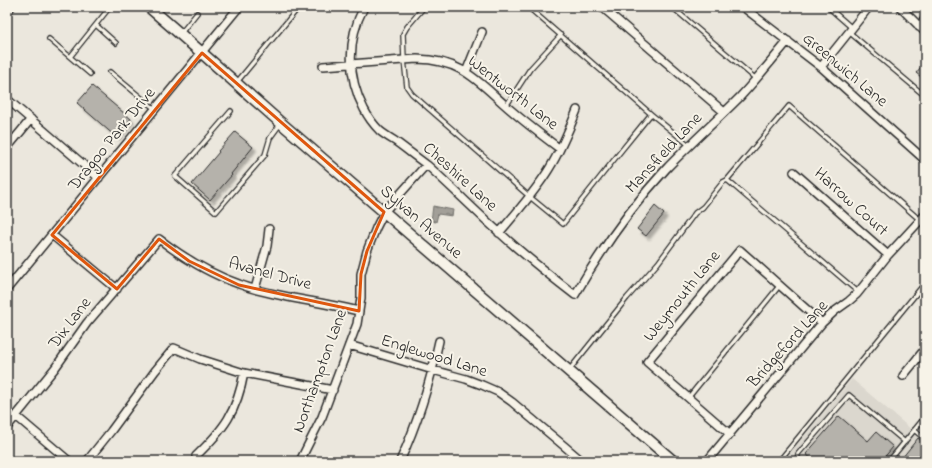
<svg xmlns="http://www.w3.org/2000/svg" width="932" height="468" font-family="'Indie Flower',sans-serif">
	<defs>
		<pattern id="water-ripples" width="26" height="14" patternUnits="userSpaceOnUse"><rect width="26" height="14" fill="#a29f98"/><path d="M2 4q2-2 4 0t4 0M15 11q2-2 4 0t4 0" fill="none" stroke="#84827c"/></pattern>
		<filter id="shadow"><feDropShadow dx="3.5" dy="3.5" stdDeviation="1" flood-color="#0004"/></filter>
	</defs>
	<rect width="100%" height="100%" fill="#ebe7dd"/>
	<filter id="ink" filterUnits="userSpaceOnUse"><feTurbulence type="fractalNoise" baseFrequency=".025" numOctaves="2"/><feDisplacementMap in="SourceGraphic" scale="8" xChannelSelector="R" yChannelSelector="G"/><feConvolveMatrix kernelMatrix="1 2 1 2 8 2 1 2 1" color-interpolation-filters="sRGB"/></filter>
	<g filter="url(#ink)">
		<path fill="#dbd7ce" d="M852 379 925 441V461H784Z"/>
		<path fill="url(#water-ripples)" stroke="#72716c" d="M433 206 453 210 452 216 438 214 436 222 431 221Z"/>
		<path fill="#b5b2ab" stroke="#2b2b2b" filter="url(#shadow)" d="M925 62V80L916 73Z
			M92 86 131 119 116 137 77 103Z
			M235 132 253 147 231 174 232 175 210 200 192 184 219 152 218 151Z
			M655 206 664 214 646 236 637 229Z
			M839 416 868 441 876 432 893 447 881 461H814L806 454Z
			M918 438 925 444V461H906L902 458Z"/>
		<g fill="none" stroke-linecap="round" stroke-linejoin="round">
			<defs>
				<path id="service" d="M424 7 407 27 403 34 404 60 407 87 412 94 530 197 563 224 621 151 651 114 528 7
					M672 7 756 79
					M828 7 852 28
					M96 25 116 43
					M849 32 925 96
					M181 33 197 13
					M49 39 90 74
					M70 57 110 7
					M110 72 155 109
					M237 82 299 7
					M506 106 530 69 561 35
					M231 111 175 176 216 212 265 155 270 138 281 123
					M651 114 689 145
					M858 292 727 180 789 106 920 220
					M570 369 627 298 658 263 695 213 703 207 723 182 727 180
					M688 398 780 285
					M914 430 925 439
					M779 461 925 283
					M797 461 798 454 849 395 905 442
					M889 461 925 417"/>
				<path id="minor" d="M364 7C347 39 347 77 364 109 368 117 374 125 380 131 385 135 390 138 395 141 406 149 416 157 427 165 452 187 475 211 500 233 524 255 549 275 575 295 601 250 631 207 666 169 690 144 716 121 740 97 757 79 772 60 788 41
					M602 7 724 112
					M743 7 821 67 925 160
					M900 7 925 32
					M7 12 11 7
					M919 27 925 19
					M323 66 417 59C464 60 479 83 512 111 527 124 544 137 560 149
					M821 67 869 7
					M466 72 482 32
					M7 99 99 178
					M7 148 31 119
					M794 172 888 255
					M499 233C517 212 535 192 549 169 561 150 569 130 577 110
					M52 235 117 289
					M7 289 239 7
					M255 289 267 246 269 229
					M349 345 433 370 466 379 482 385 498 392 512 402 582 461
					M903 376 925 349
					M16 416 69 461
					M7 427 55 368 87 323 159 239C184 258 210 274 239 284 256 291 275 294 293 298 315 302 337 306 359 311
					M730 434 647 362 740 250 822 323
					M196 456C224 429 237 412 244 373
					M87 461 111 431 155 371 174 348 200 359 244 373 333 390
					M300 461 322 417 357 324 361 298V274L367 251 376 228 384 212 426 165
					M400 461C418 422 430 383 439 341
					M707 461 822 323 835 311 849 301 857 294 888 255 925 215"/>
				<path id="secondary" d="M149 7 202 53 281 123 673 461"/>
			</defs>
			<use href="#service" stroke="#2b2b2b" stroke-width="6"/>
			<use href="#minor" stroke="#2b2b2b" stroke-width="10"/>
			<use href="#secondary" stroke="#2b2b2b" stroke-width="13"/>
			<use href="#service" stroke="#f7f3e8" stroke-width="3.5"/>
			<use href="#minor" stroke="#f7f3e8" stroke-width="7"/>
			<use href="#secondary" stroke="#f7f3e8" stroke-width="10"/>
		</g>
	</g>
	<path fill="none" stroke="#df570e" stroke-width="3" stroke-linejoin="round" d="M202 53 384 212 367 251 361 274 359 311 239 285 189 261 159 239 117 289 52 235Z"/>
	<g text-anchor="middle" dominant-baseline="central" stroke-width="4" stroke-linejoin="round" paint-order="stroke">
		<g font-size="17" fill="#2b2b2b" stroke="#f7f3e8">
			<text transform="translate(845 70) rotate(40)">Greenwich Lane</text>
			<text transform="translate(513 93) rotate(38)">Wentworth Lane</text>
			<text transform="translate(112 139) rotate(-51)">Dragoo Park Drive</text>
			<text transform="translate(664 153) rotate(-47)">Mansfield Lane</text>
			<text transform="translate(460 177) rotate(42)">Cheshire Lane</text>
			<text transform="translate(851 202) rotate(42)">Harrow Court</text>
			<text transform="translate(421 222) rotate(41)">Sylvan Avenue</text>
			<text transform="translate(270 274) rotate(15)">Avanel Drive</text>
			<text transform="translate(682 296) rotate(-51)">Weymouth Lane</text>
			<text transform="translate(70 323) rotate(-53)">Dix Lane</text>
			<text transform="translate(788 344) rotate(-48)">Bridgeford Lane</text>
			<text transform="translate(434 356) rotate(17)">Englewood Lane</text>
			<text transform="translate(320 371) rotate(-70)">Northampton Lane</text>
		</g>
	</g>
	<rect width="932" height="468" fill="none" stroke="#f7f3e8" stroke-width="24"/>
	<rect x="12" y="12" width="908" height="444" fill="none" stroke="#2b2b2b" stroke-width="1.5" filter="url(#ink)"/>
</svg>
